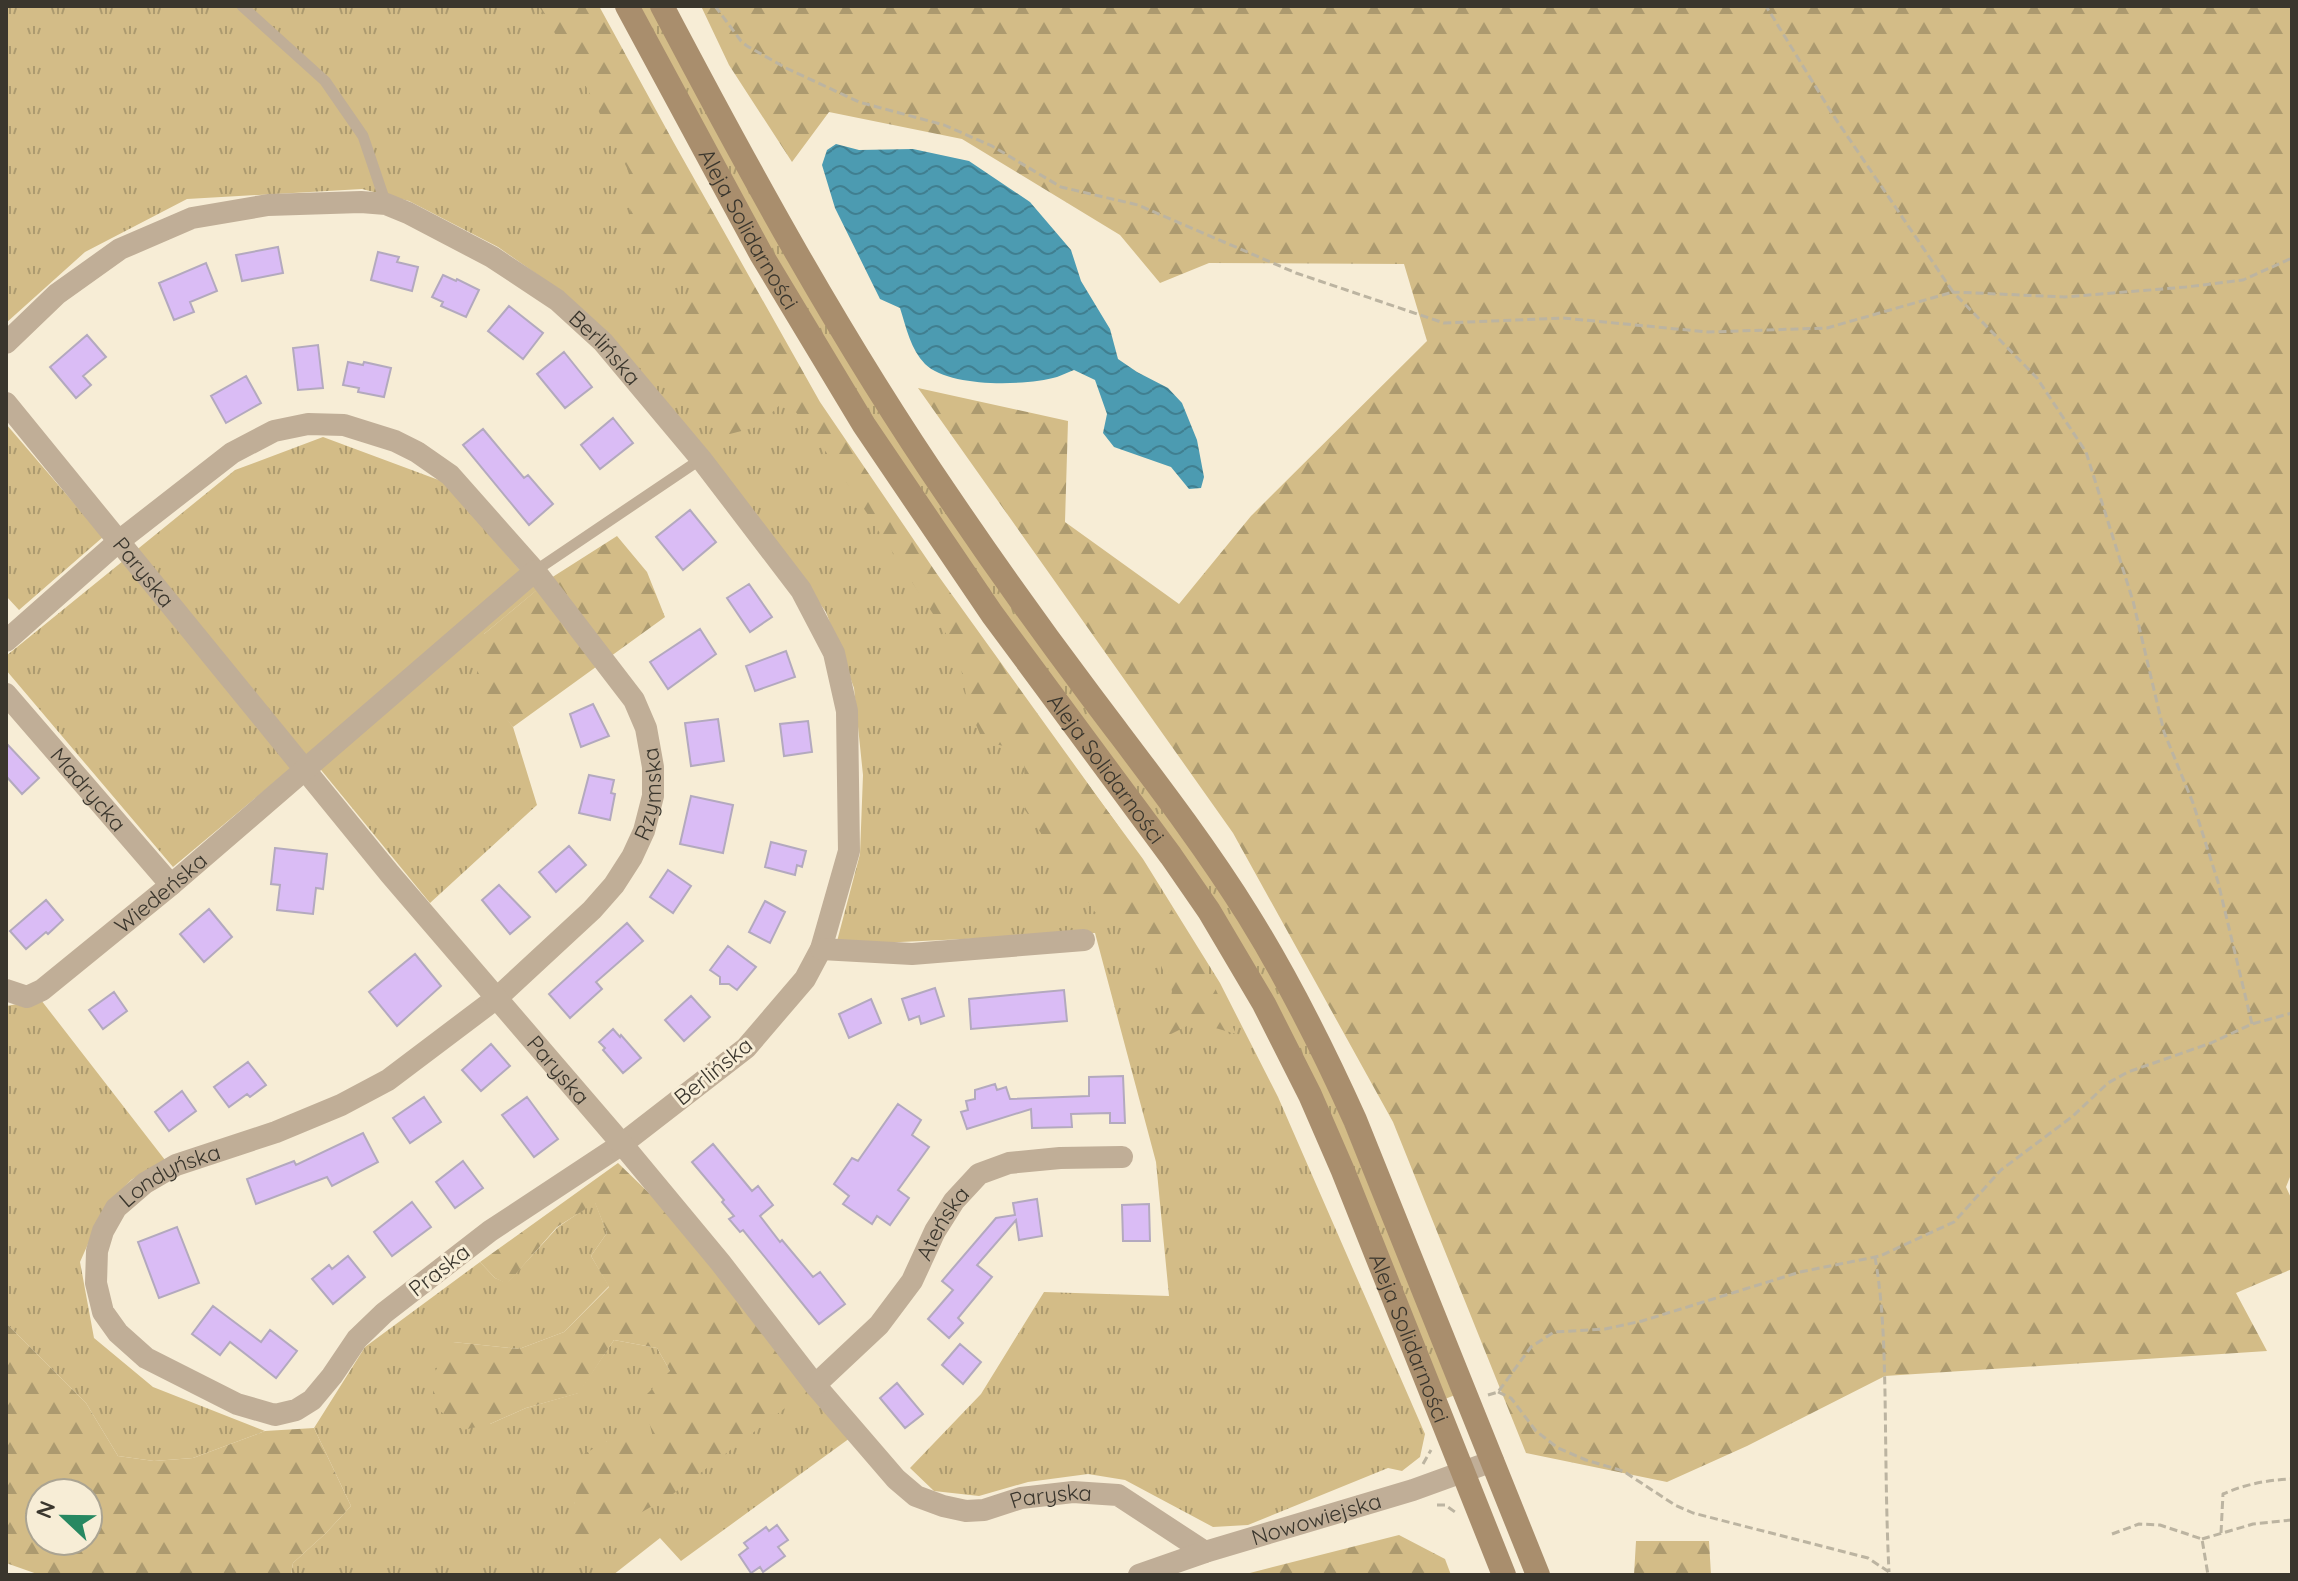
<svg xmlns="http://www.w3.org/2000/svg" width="2298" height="1581" font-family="Quicksand,sans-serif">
	<defs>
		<pattern id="grass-tufts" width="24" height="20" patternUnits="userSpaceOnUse" patternTransform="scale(2)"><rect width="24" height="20" fill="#d3bc87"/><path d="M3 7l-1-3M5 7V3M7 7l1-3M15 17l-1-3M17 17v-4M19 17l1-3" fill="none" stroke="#ac9a6f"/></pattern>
		<pattern id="forest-firs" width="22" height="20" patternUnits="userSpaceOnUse" patternTransform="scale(2)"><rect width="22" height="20" fill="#d3bc87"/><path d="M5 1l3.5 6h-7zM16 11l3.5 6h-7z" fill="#ac9a6f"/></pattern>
		<pattern id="water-waves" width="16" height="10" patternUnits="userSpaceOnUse" patternTransform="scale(2)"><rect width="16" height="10" fill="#4c9bb1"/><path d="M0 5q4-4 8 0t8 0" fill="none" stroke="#407f90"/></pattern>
	</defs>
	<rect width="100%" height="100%" fill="#f7edd6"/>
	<path fill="url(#grass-tufts)" d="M6 6H573L780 367 1143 859 1220 983 1278 1097 1425 1434 1420 1457 1402 1471 1388 1468 1248 1525 1213 1527 1125 1480 1088 1474 1028 1482 979 1496 934 1491 910 1468 981 1394 1044 1292 1169 1296 1156 1162 1095 933 836 945 860 854 863 775 854 688 826 612 711 457 558 289 498 247 409 201 362 189 187 199 85 252 6 323Z
		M639 6H650L732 159 1162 808 1226 899 1268 968 1329 1087 1455 1395 1445 1399 1336 1129 1000 608 872 419 770 248Z
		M6 424 103 537 19 610 6 596Z
		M323 437 444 482 537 590 484 634 497 706 513 727 537 805 430 903 308 754 173 867 6 670V656L235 470Z
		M41 1000 165 1160 131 1180 103 1210 80 1262 94 1338 153 1387 265 1431 193 1458 154 1461 118 1456 86 1403 6 1323V1006Z
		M595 1202 607 1233 591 1256 609 1286 564 1332 519 1349 453 1342 490 1424 526 1408 578 1393 614 1340 657 1348 670 1371 655 1441H607L574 1504 810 1389 850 1438 681 1561 660 1538 613 1575H291L293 1563 326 1533 351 1506 314 1428 365 1347 480 1262 495 1278 507 1283 558 1227Z"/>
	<path fill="url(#forest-firs)" fill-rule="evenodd" d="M539 6H599L674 143 820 402 937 574 1117 824 1200 955 1236 1034 1195 1022 1165 1037 1172 991 1156 954 1134 931 1095 912 1025 810 1024 751 983 741 968 706 958 652 832 460 786 399 757 427 722 436 640 352 652 326 699 294 681 270 628 237 633 180 588 90Z
		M701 6H2292V1172L2286 1187 2292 1200V1269L2236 1293 2267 1351 1885 1376 1747 1446 1667 1482 1526 1453 1393 1122 1233 833 918 388 1068 421 1065 522 1179 604 1251 516 1427 341 1404 264 1209 263 1160 283 1120 235 962 139 829 112 792 162 729 65Z
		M617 536 647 572 665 617 513 727 475 684 484 634 551 578Z
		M618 1163 678 1221 810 1389 673 1494 582 1547 571 1530 574 1504 584 1454 607 1441H654L643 1398 670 1371 657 1348 614 1340 579 1393 526 1408 490 1424 463 1430 433 1405V1375L453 1342 519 1349 564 1332 609 1287 591 1256 607 1233 595 1203 557 1227 507 1284 495 1278 480 1262Z
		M6 1323 86 1403 118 1456 154 1461 193 1458 265 1431 314 1428 351 1506 326 1533 293 1563 291 1575H40L6 1563ZM88 1493V1541H40V1493Z
		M1399 1535 1445 1559 1451 1575H1242Z
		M1636 1541H1709L1711 1575H1634Z"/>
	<path fill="url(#water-waves)" d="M836 144 859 150 913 149 969 161 1030 202 1071 250 1081 281 1110 329 1118 359 1137 372 1168 388 1182 403 1197 440 1204 477 1201 488 1189 489 1171 467 1114 447 1103 433 1107 414 1095 380 1074 370C1068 372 1063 375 1057 377 1025 386 950 388 925 364 911 350 906 327 900 308L880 299 835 208 822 165 827 150Z"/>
	<path fill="#dabcf5" stroke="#b3a9be" stroke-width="2" d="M278 247 283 273 242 281 236 255Z
		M378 252 399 257 397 262 418 267 412 291 371 280Z
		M206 263 217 291 190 302 194 312 174 320 159 283Z
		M443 275 456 281 457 279 479 290 466 317 441 306 443 302 432 297Z
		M509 306 543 333 523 359 488 331Z
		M87 335 106 357 83 376 91 385 76 398 50 367Z
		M318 345 323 388 298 390 293 348Z
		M564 352 592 387 565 408 537 374Z
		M348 362 363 365 364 362 391 368 384 397 358 392 359 388 343 385Z
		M246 376 261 403 226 423 211 396Z
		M613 418 633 443 600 469 581 445Z
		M483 429 524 478 528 475 553 504 529 525 463 445Z
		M690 510 716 542 683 570 656 537Z
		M749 584 772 617 750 632 727 598Z
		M700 629 716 654 668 689 650 662Z
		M786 651 795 677 755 691 746 666Z
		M593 704 609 736 581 747 570 714Z
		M718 719 724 761 691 766 685 723Z
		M808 721 812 752 784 756 780 724Z
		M6 743 39 778 22 794 6 776Z
		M589 775 614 780 611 793 615 794 610 820 579 813Z
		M691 796 733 805 723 853 680 844Z
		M771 842 806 851 802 867 797 865 795 875 765 867Z
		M569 846 586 865 556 892 539 872Z
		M275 848 327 854 323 889 316 888 313 914 277 910 280 885 271 884Z
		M668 870 691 886 673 913 650 897Z
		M499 885 530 917 510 934 482 900Z
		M46 900 63 920 48 934 46 932 26 949 10 931Z
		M765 901 785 912 770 943 749 932Z
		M209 909 232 937 204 962 180 934Z
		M627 923 643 941 596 982 602 989 570 1018 549 994Z
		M728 946 756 967 737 990 729 984H720V977L710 970Z
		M415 954 441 986 397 1026 369 992Z
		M935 988 944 1016 921 1024 919 1016 909 1020 902 999Z
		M1064 990 1067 1021 971 1029 969 999Z
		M114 992 127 1011 103 1029 89 1010Z
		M691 996 710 1017 684 1041 665 1020Z
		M871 999 881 1023 849 1038 839 1014Z
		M613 1029 620 1037 621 1035 641 1058 623 1073 603 1050 605 1048 599 1042Z
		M491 1044 510 1066 481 1091 462 1070Z
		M248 1062 266 1085 250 1097 247 1094 229 1107 214 1087Z
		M1123 1076 1125 1123H1110V1113L1071 1114 1072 1127 1032 1128 1031 1109 967 1129 961 1112 968 1110 966 1101 975 1099V1090L995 1084 997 1090 1006 1087 1010 1099 1089 1096V1077Z
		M182 1091 196 1111 169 1131 155 1112Z
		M424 1097 441 1122 410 1143 393 1118Z
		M527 1097 558 1139 534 1157 502 1115Z
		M898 1104 921 1120 912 1135 929 1147 898 1190 909 1198 890 1225 877 1216 872 1224 843 1204 849 1196 834 1184 852 1158 858 1161Z
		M363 1133 378 1162 332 1186 327 1177 256 1204 247 1179 294 1161 296 1165Z
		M713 1144 752 1191 758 1186 773 1205 760 1216 780 1242 782 1240 813 1277 820 1272 845 1304 819 1324 743 1230 740 1232 729 1219 734 1216 722 1202 724 1200 692 1162Z
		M463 1161 483 1188 455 1208 436 1182Z
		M1037 1199 1042 1236 1019 1240 1016 1220 977 1265 992 1277 958 1318 963 1323 949 1338 928 1319 953 1290 942 1281 996 1218 1015 1215 1013 1203Z
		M412 1202 431 1227 392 1256 374 1232Z
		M1149 1204 1150 1241H1123L1122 1205Z
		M177 1227 199 1283 159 1298 138 1242Z
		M348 1256 365 1277 333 1304 312 1279 329 1265 332 1269Z
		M213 1306 261 1342 270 1330 297 1351 276 1378 230 1342 220 1355 192 1334Z
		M960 1344 981 1362 963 1384 942 1365Z
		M897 1383 923 1414 905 1428 880 1398Z
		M777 1525 788 1540 778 1547 785 1556 763 1572 760 1567 751 1573 739 1555 748 1548 744 1543 766 1527 769 1531Z"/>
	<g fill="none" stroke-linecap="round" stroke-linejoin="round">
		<path stroke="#bcb4a1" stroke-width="3" stroke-dasharray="8 4" stroke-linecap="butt" d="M715 6 741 41 747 46 786 68 859 102 944 125 992 146 1061 187 1138 205 1296 273 1444 323 1563 318 1708 332 1827 328 1953 292 1833 115 1766 6
			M2252 1024 2218 882 2193 803 2164 732 2133 601 2086 452 2037 378 1953 292 2065 297 2186 287 2243 280 2292 258
			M1875 1257C1883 1303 1884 1346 1885 1393 1886 1453 1886 1512 1889 1572
			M1498 1392 1511 1398 1536 1431 1558 1448 1586 1460 1623 1471 1675 1505 1693 1513 1868 1558 1889 1572V1575
			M1488 1395 1498 1392 1531 1347 1554 1332 1605 1329 1642 1321 1800 1272 1880 1256 1954 1222 2001 1170 2073 1116 2108 1083 2128 1072 2211 1043 2252 1024 2292 1013
			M1423 1464 1431 1450
			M1437 1505H1445L1455 1512
			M2221 1533 2223 1494C2246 1484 2267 1480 2292 1479
			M2112 1534 2139 1524 2160 1525 2202 1539 2208 1575
			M2202 1539 2253 1524 2292 1520"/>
		<path stroke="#c0ae97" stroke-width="11" d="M242 6 325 81 363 136 386 204
			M535 571 701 459"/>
		<g stroke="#c0ae97" stroke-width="22">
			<path id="s1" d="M6 343 57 294 120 249 192 218 268 205 361 202 386 204 408 213 492 257 557 300 603 342 701 459 801 590 834 653 847 711 849 851 821 949 805 979 746 1048 622 1144 490 1231 384 1313 357 1339 332 1376 312 1400 296 1410 275 1415 237 1404 146 1358 118 1333 103 1312 96 1283 97 1251 103 1231 116 1208 145 1183 176 1165 276 1132 341 1105 388 1080 498 997 592 910 614 885 632 857 644 831 653 796V767L646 728 634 700 535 571 450 475 417 452 395 441 344 425 308 424 274 431 232 453 119 541 6 641"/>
			<path id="s2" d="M6 403 390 874 622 1144 720 1262 815 1385 896 1479 916 1496 943 1506 966 1511 984 1510 1021 1498 1073 1492 1118 1495 1205 1552"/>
			<path id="s3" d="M6 694 171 885"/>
			<path d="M821 949 912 954 1084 940"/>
			<path id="s4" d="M6 990 27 997 42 990 171 885 535 571"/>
			<path id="s5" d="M815 1385 879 1325 912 1281 935 1231 954 1201 979 1174 1009 1163 1060 1158 1122 1157"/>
			<path id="s6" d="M1139 1575 1205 1552 1413 1490 1493 1461"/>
		</g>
		<g stroke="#a98e6d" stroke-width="24">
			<path id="s7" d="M627 6 761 254 864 425 992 614 1171 856 1209 911 1264 1004 1310 1095 1343 1171 1504 1575"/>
			<path d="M662 6C750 173 841 340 948 496 994 564 1041 630 1090 695 1144 767 1200 838 1248 915 1289 981 1323 1049 1355 1120L1538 1575"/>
		</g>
	</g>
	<g text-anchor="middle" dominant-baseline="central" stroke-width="6" stroke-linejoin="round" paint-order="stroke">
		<g font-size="22" fill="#3a362d" stroke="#f7edd6">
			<text stroke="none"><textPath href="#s7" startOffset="254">Aleja Solidarności</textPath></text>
			<text stroke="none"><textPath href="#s1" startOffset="686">Berlińska</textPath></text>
			<text stroke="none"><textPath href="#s2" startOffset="218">Paryska</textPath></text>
			<text stroke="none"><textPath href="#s7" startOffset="902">Aleja Solidarności</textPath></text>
			<text stroke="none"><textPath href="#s3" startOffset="126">Madrycka</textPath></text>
			<text stroke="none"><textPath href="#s1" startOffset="3114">Rzymska</textPath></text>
			<text stroke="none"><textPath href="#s4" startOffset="192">Wiedeńska</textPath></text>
			<text stroke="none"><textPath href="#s2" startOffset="866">Paryska</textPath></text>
			<text transform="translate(713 1071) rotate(-39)">Berlińska</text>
			<text stroke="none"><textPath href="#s1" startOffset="2476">Londyńska</textPath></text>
			<text stroke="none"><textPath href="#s5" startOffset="208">Ateńska</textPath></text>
			<text transform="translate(439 1270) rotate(-38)">Praska</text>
			<text stroke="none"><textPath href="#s7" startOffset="1550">Aleja Solidarności</textPath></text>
			<text stroke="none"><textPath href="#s2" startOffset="1562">Paryska</textPath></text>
			<text stroke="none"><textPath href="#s6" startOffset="186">Nowowiejska</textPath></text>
		</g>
	</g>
	<rect width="2298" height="1581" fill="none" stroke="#3a362d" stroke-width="16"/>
	<g transform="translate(64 1517) rotate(292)"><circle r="38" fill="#f7edd6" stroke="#aba492" stroke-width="2"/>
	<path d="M0-6L14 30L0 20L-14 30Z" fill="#278861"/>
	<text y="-12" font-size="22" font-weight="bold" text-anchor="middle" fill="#3a362d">N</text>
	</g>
</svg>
